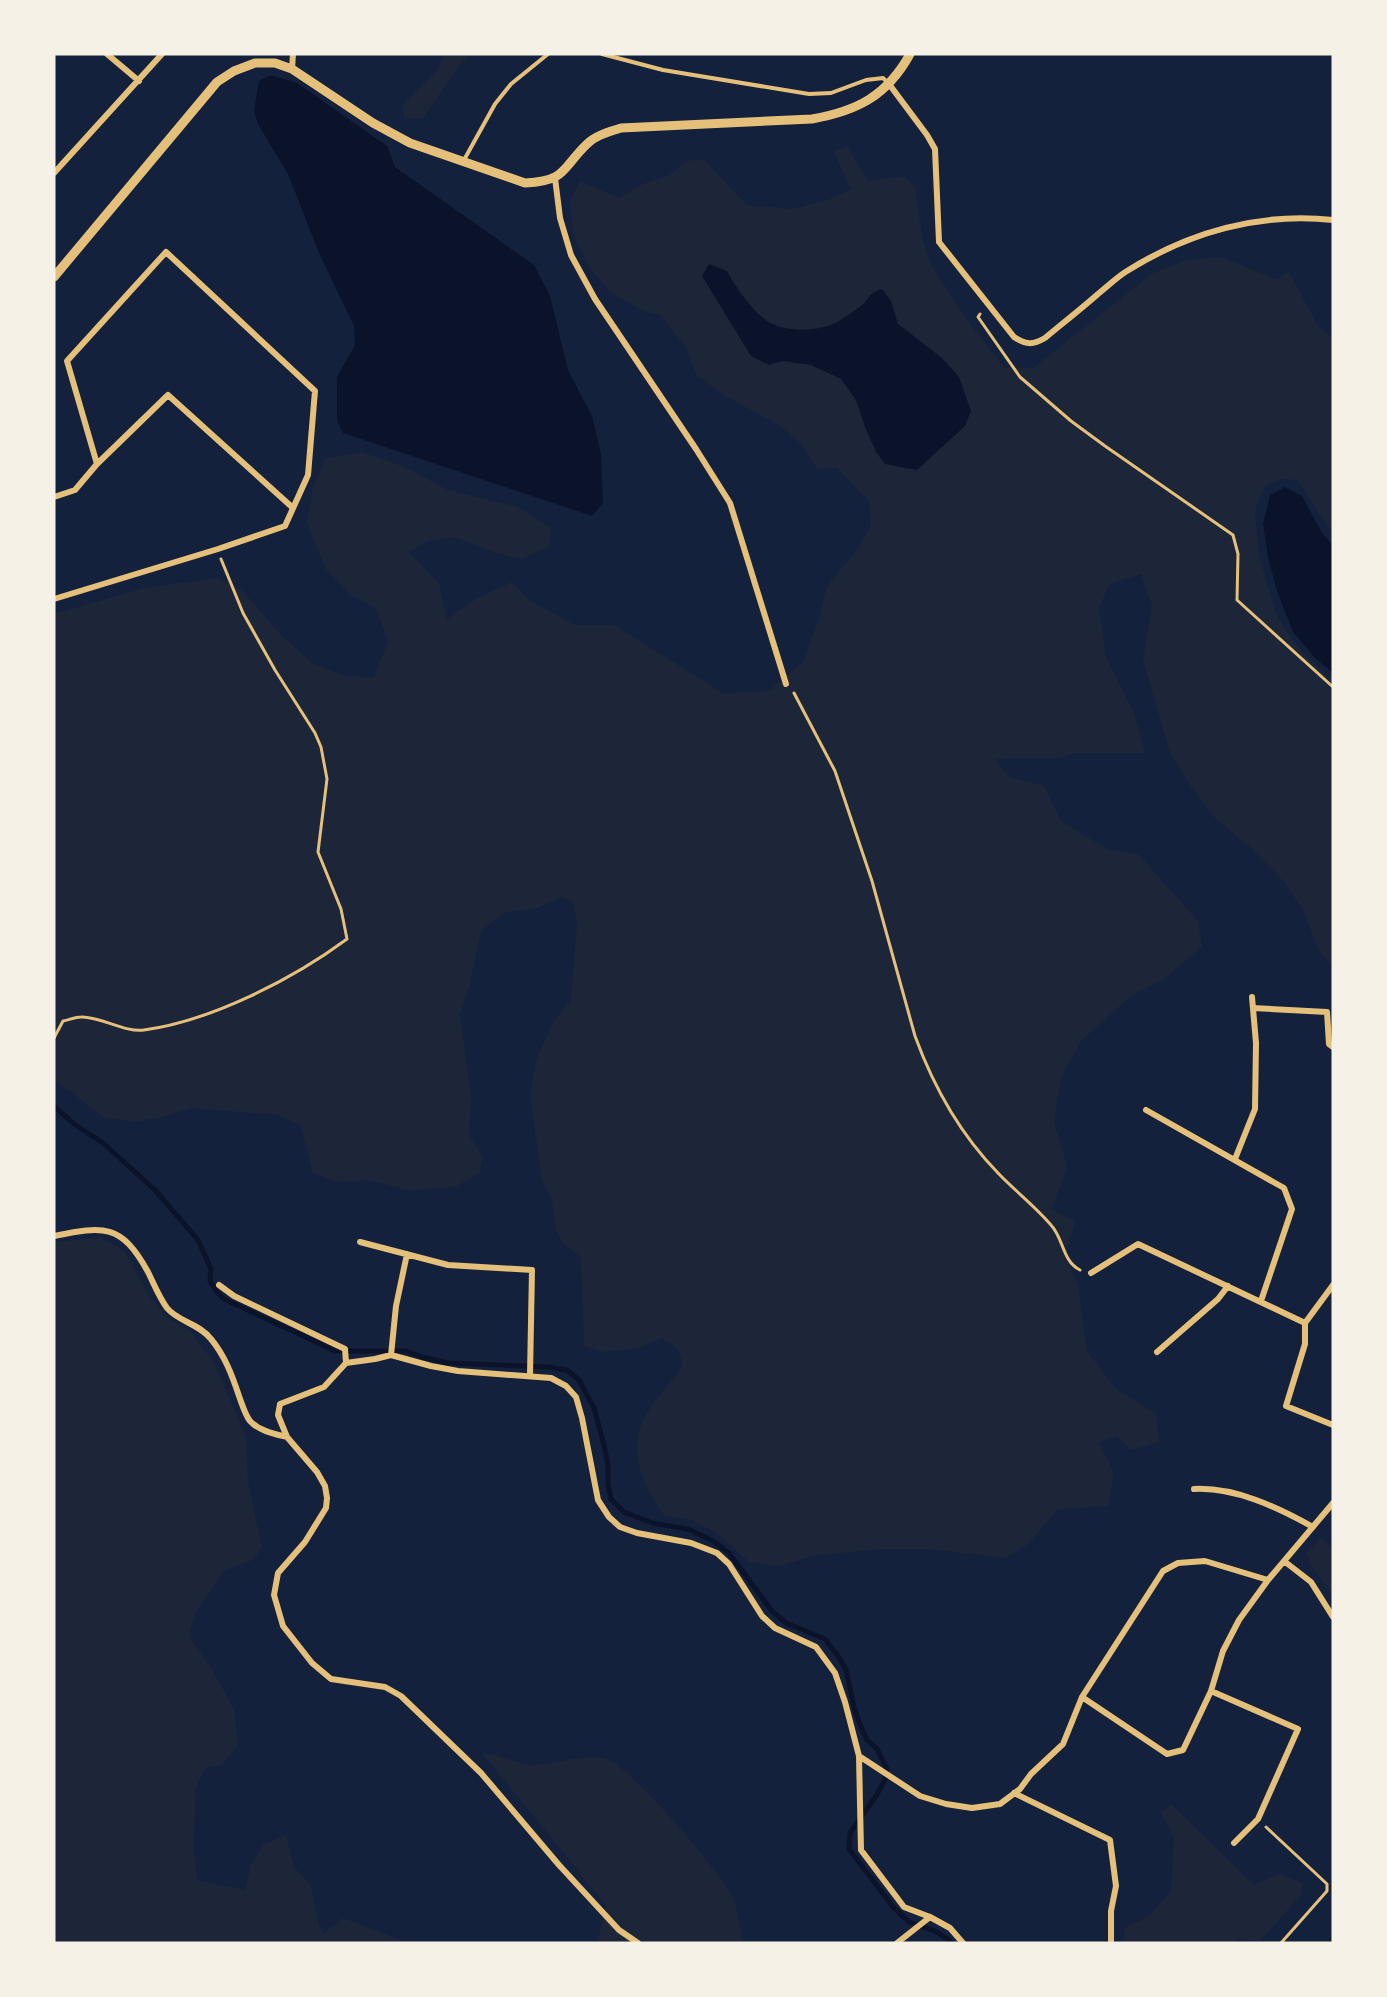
<svg xmlns="http://www.w3.org/2000/svg" width="1387" height="1997" font-family="'Fira Sans Condensed',sans-serif">
	<rect width="100%" height="100%" fill="#14213d"/>
	<path fill="#1d2539" d="M444 54H470L458 67 423 118 405 119 402 105 438 69Z
		M847 146 868 181 904 176 915 187 922 236 929 261 961 311 1004 368H1033L1153 273 1188 260 1220 257 1276 279 1289 272 1318 326 1333 338V532L1321 517 1298 480 1282 479 1264 486 1255 511 1259 555 1276 614 1295 644 1333 681V966L1318 950 1305 913 1284 882 1249 846 1215 818 1187 781 1170 753 1143 660 1152 605 1141 574 1109 584 1099 609 1106 657 1134 713 1145 753H1074L1060 758 995 759 1009 777 1044 786 1061 821 1109 850 1138 854 1198 921 1202 947 1164 979 1131 996 1082 1040 1061 1077 1054 1122 1067 1166 1052 1209 1075 1222 1065 1259 1078 1284 1087 1351 1116 1389 1156 1414 1159 1442 1132 1450 1116 1436 1099 1442 1114 1473 1108 1506 1058 1509 1028 1544 1006 1558 928 1549H878L814 1556 778 1566 749 1562 718 1534 692 1520 664 1515C642 1487 626 1446 647 1413 657 1396 672 1382 683 1365L679 1351 662 1338 638 1348 604 1352 584 1346 581 1258 563 1243 556 1229 552 1200 542 1181 530 1095 536 1060 553 1022 571 1000 577 924 573 902 562 897 538 908 503 913 481 931 469 988 460 1015 471 1097 469 1135 483 1157 479 1173 455 1187 409 1190 369 1180 339 1182 313 1173 300 1124 277 1115 191 1108 163 1117 133 1122 103 1117 54 1079V614L144 588 218 578 243 591 279 633 312 663 344 676 374 677 388 642 377 610 350 594 326 569 307 523 313 487 325 458 362 452 402 466 448 490 518 507 551 528 549 546 523 559 496 553 455 537 427 541 409 552 439 584 447 619 476 599 512 582 529 600 574 625H614L723 693 769 691 804 661 819 618 827 586 860 546 871 524 869 501 837 468 817 469 802 445 779 425 727 397 697 376 686 348 661 315 643 311 610 292 588 265 573 233 570 201 580 181 619 198 643 184 670 175 687 161 703 159 747 205 792 209 828 200 851 189 834 152Z
		M101 1237 125 1252 149 1296 168 1318 190 1331 215 1364 246 1437 248 1482 262 1548 253 1560 225 1570 195 1613 189 1636 213 1671 234 1709 238 1745 222 1765 205 1768 195 1790 194 1851 197 1880 245 1890 251 1864 263 1845 286 1835 294 1867 311 1885 319 1926 324 1933 343 1918 408 1943H54V1242Z
		M1321 1538 1333 1548V1595L1311 1565 1307 1553Z
		M482 1753C499 1755 522 1765 536 1765 559 1764 580 1754 604 1758 626 1761 723 1874 733 1898 738 1911 740 1929 743 1943H597L606 1905Z
		M1171 1804 1254 1885 1280 1874 1303 1884 1300 1896 1260 1941 1239 1939 1233 1943H1123L1125 1928 1149 1916 1171 1891 1174 1837 1161 1813Z"/>
	<path fill="#0b132b" d="M271 75 297 83 387 146 395 167 534 265 550 296 568 370 592 416 601 454 603 503 592 516 343 433 337 421V377L355 345 354 326 319 253 288 174 258 124 254 111 259 81Z
		M709 264 727 271C735 287 752 310 767 321 785 333 820 332 839 321 846 316 855 311 862 305 871 297 868 293 882 289L891 301 898 324 942 358 959 377 971 411 965 426 917 470 885 464 876 452 865 427 856 400 841 379 811 365 783 361 769 365 751 356 702 276Z
		M1285 487 1302 496 1322 533 1333 545V673L1315 658 1293 632 1277 591 1268 558 1263 524 1270 495Z"/>
	<g fill="none" stroke-linecap="round" stroke-linejoin="round">
		<path stroke="#0b132b" stroke-width="5" d="M54 1106 74 1124 103 1143 155 1190 198 1240 211 1269 210 1281 217 1292 224 1299 335 1351H406L422 1357 448 1363 548 1367 567 1370 579 1380 594 1408 604 1445 608 1465V1484L611 1499 624 1512 652 1523 688 1529 713 1541 729 1553 772 1611 786 1623 825 1639 840 1659 846 1670 854 1707 859 1722 867 1740 877 1749 887 1769 885 1780 876 1796 850 1833 849 1849 894 1908 909 1922 937 1932 953 1943"/>
		<path stroke="#e5c07b" stroke-width="3" d="M980 314 978 317 1020 377 1071 421 1105 446 1233 535 1238 554 1237 600 1333 687
			M794 693 835 771 872 881 915 1036C934 1088 959 1133 998 1173 1015 1191 1035 1206 1051 1225 1064 1239 1062 1261 1080 1270
			M54 1038 63 1021C69 1020 75 1017 81 1017 100 1016 125 1033 144 1030 211 1021 293 979 347 939L341 909 318 852 327 779 321 747 315 733 275 670 243 613 221 559
			M1266 1827 1327 1884V1891L1281 1943"/>
		<path stroke="#e5c07b" stroke-width="4" d="M602 54 663 70 809 94 831 93 866 80 883 78 888 83
			M464 160 495 104 511 84 548 54"/>
		<path stroke="#e5c07b" stroke-width="6" d="M107 54 139 81
			M292 69 293 54
			M889 84 927 135 935 149 939 242 1014 337C1026 345 1033 345 1045 338 1063 323 1081 309 1098 294 1108 286 1117 277 1127 271 1189 232 1260 212 1333 220
			M54 173 162 54
			M555 178 560 218 571 255 595 299 696 449 730 503 786 684
			M54 497 75 490 97 464 168 395 293 508
			M54 599 218 549 285 526 308 475 315 391 166 252 67 361 97 464
			M1253 1008 1327 1012 1329 1044 1333 1047
			M1146 1110 1284 1188 1292 1209 1261 1301
			M1235 1159 1255 1109 1256 1043 1252 997
			M54 1236C104 1226 121 1223 148 1272 154 1284 159 1297 167 1308 177 1321 200 1324 211 1339 225 1356 232 1375 239 1396 242 1404 245 1415 250 1421 259 1431 275 1434 287 1437
			M360 1242 448 1265 532 1270 530 1375
			M1091 1273 1138 1244 1305 1323
			M219 1285 234 1296 345 1349 346 1363
			M1333 1285 1305 1323V1344L1286 1406 1333 1425
			M1157 1352 1218 1299 1228 1286
			M391 1355 396 1306 407 1254
			M1194 1489C1235 1487 1277 1507 1313 1527
			M1284 1561 1311 1582 1333 1617
			M1211 1691 1298 1729 1258 1819 1234 1843
			M1082 1697 1167 1754 1183 1750 1211 1691 1223 1651 1239 1620 1268 1580 1333 1503
			M859 1756 920 1796 946 1804 972 1808 1000 1804 1020 1789 1031 1774 1063 1744 1082 1697 1163 1571 1178 1563 1205 1561 1268 1580
			M1014 1793 1110 1840 1116 1886 1111 1911V1943
			M638 1943 619 1930 559 1865 481 1773 401 1696 385 1687 331 1679 312 1663 283 1626 274 1595 278 1573 305 1542 326 1508 327 1498 325 1486 317 1472 287 1437 278 1415 280 1404 324 1387 346 1363 375 1359 391 1355 431 1366 458 1371 551 1378 566 1386 576 1397 582 1418 598 1500 609 1517 620 1527 637 1533 691 1543 717 1553 729 1564 762 1616 775 1628 816 1647 835 1673 845 1702 859 1756 861 1850 904 1907 930 1917 950 1928 963 1943
			M897 1943 930 1917"/>
		<path stroke="#e5c07b" stroke-width="9" d="M54 277 217 82 234 71 255 63H275L292 69 373 123 410 143 525 183C567 181 561 169 587 144 596 135 609 132 621 128L812 119C857 111 887 96 910 54"/>
	</g>
	<rect width="1387" height="1997" fill="none" stroke="#f6f1e7" stroke-width="111"/>
</svg>
